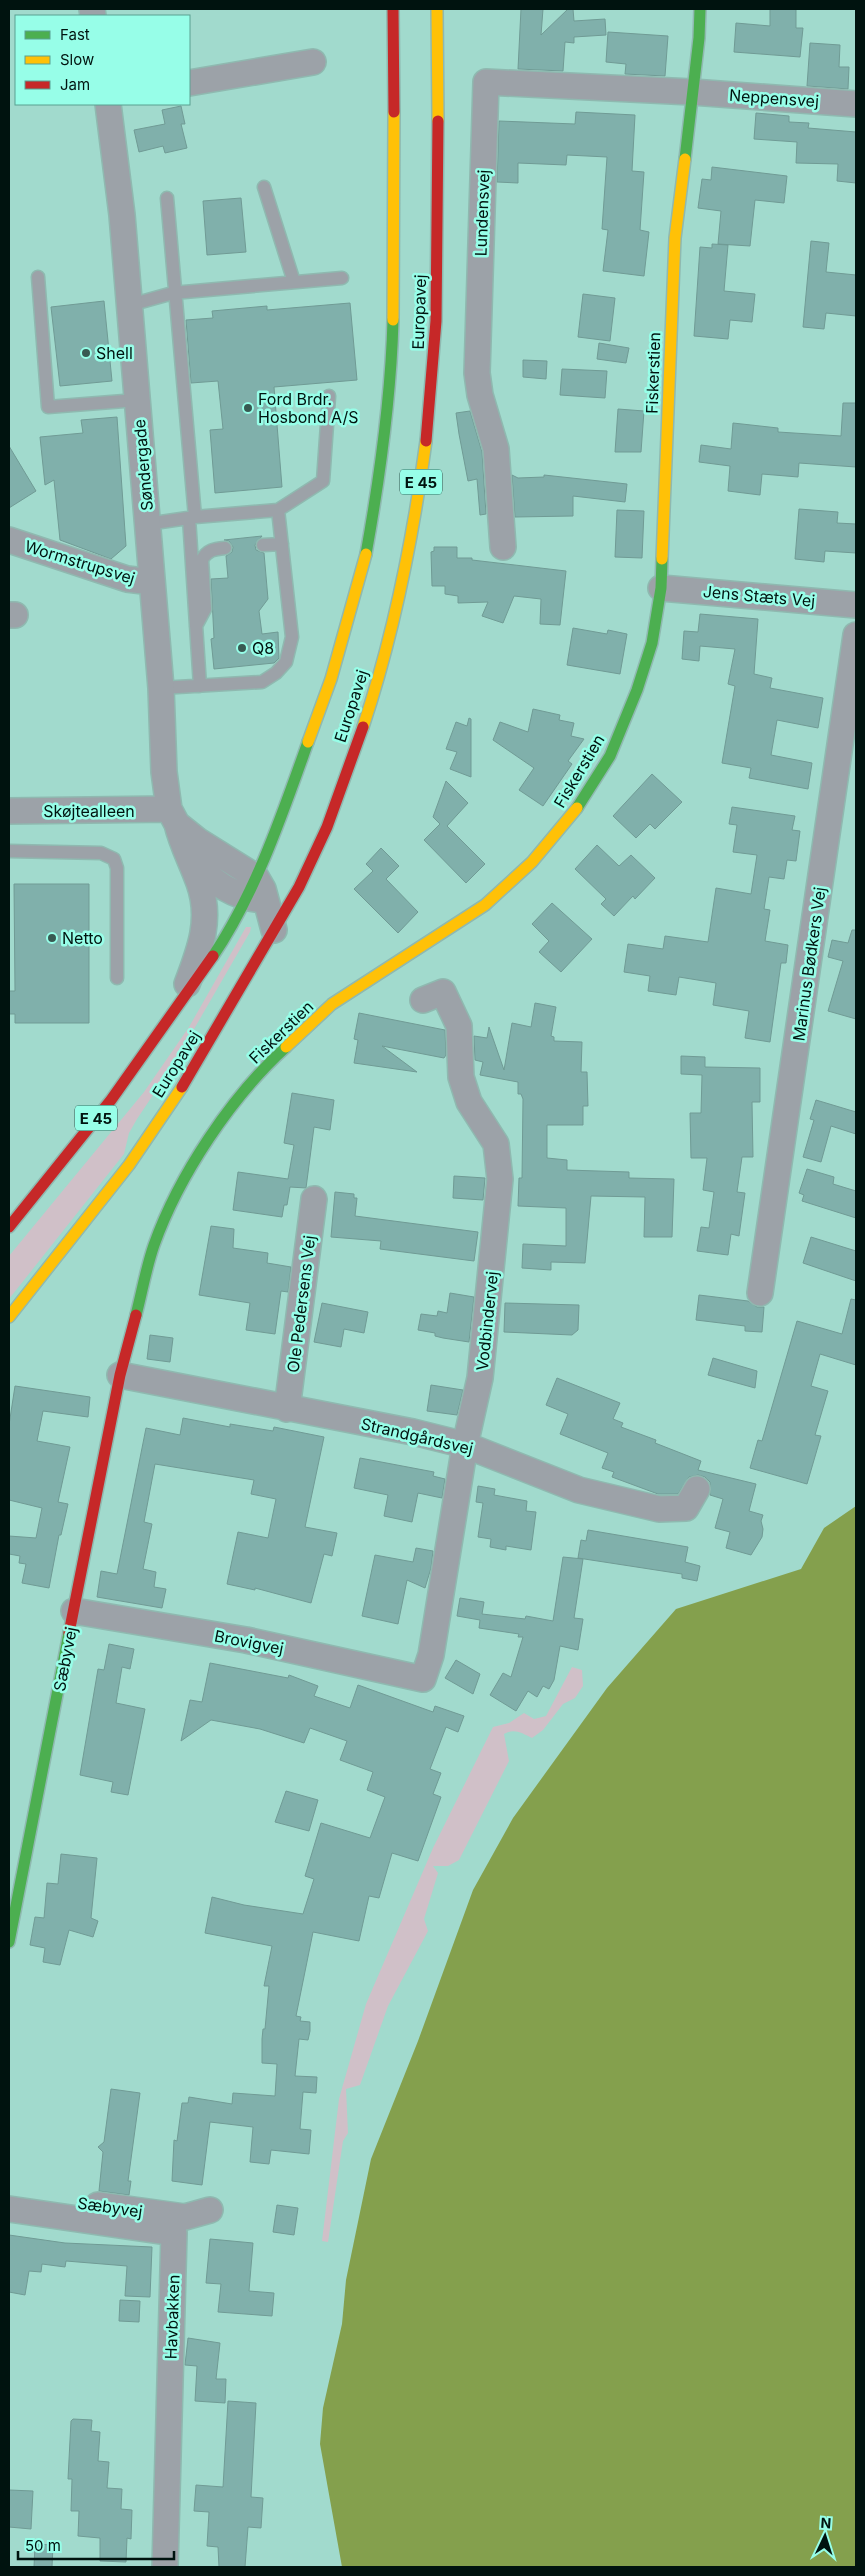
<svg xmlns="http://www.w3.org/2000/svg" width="865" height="2576" font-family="Inter,sans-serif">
	<rect width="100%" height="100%" fill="#a1dacd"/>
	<path fill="#d0c0c8" d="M246 927H251L250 932 175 1062 137 1119 129 1133 124 1154 9 1299V1256L144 1092 189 1027Z
		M572 1667 582 1670 583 1686 575 1698 563 1704 543 1730 532 1738C522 1733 514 1728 504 1734L509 1761 459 1860 448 1866H433L438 1873 424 1919 428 1931 388 2006 360 2085 346 2089 348 2133 343 2141 328 2242 322 2241 339 2099 366 2004 433 1848 493 1727 509 1723 524 1713 534 1719 546 1716Z"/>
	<path fill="#84a04d" d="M856 1506V2567H342L320 2444 323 2408 342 2324 346 2280 371 2159 418 2041 473 1890 513 1818 552 1764 607 1688 676 1609 801 1569 824 1528Z"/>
	<path fill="#80b0ab" stroke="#709b95" d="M521 9H543L541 35 568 9H573L574 21 605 19 606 35 574 37V43L565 42 563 71 518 69Z
		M770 9H796V28H803L800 57 734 52 736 23 770 26Z
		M608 32 668 36 665 76 625 74 626 64 606 62Z
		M810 43 840 45 839 67H849L848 89 807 86Z
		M181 106 185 124H181L187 148 165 153 163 146 139 152 134 130 165 124 162 110Z
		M576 112 635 115 632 171 644 172 640 230 649 232 644 276 603 271 608 230 602 229 607 157 567 155 566 165 518 163V183L497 182 499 121 575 124Z
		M756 113 789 116V122L809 123 808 128 856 132V183L837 181 838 164 796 163 797 142 754 139Z
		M712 167 787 176 784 203 755 200 750 246 718 244 721 211 698 208 702 179 711 180Z
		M241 198 246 252 207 255 203 201Z
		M811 241 829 243 826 272 856 275V316L826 313 824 329 803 327Z
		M712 244 728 245 724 291 755 294 752 322 730 320 728 339 694 336 700 247 712 248Z
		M583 294 615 298 610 341 578 337Z
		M104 301 112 381 60 386 51 307Z
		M350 303 357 380 274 387 282 487 215 493 210 430 223 429 218 381 191 383 186 320 213 318 212 311 267 306V310Z
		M599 343 629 348 626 363 597 359Z
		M523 360 547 361 546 379 523 377Z
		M562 369 607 371 605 398 560 395Z
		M843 403H856V467L799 463 798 477 762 474 760 495 728 491 730 466 699 462 701 445 731 449 733 423 778 428V432L841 436Z
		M618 409 644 411 641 452H615Z
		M470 411 482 452 486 514 480 515 477 479 468 481 459 434 456 413Z
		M117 417 126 546 111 559 60 540 54 480 45 485 40 437 83 433 81 420Z
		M9 446 36 491 9 508Z
		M512 475 518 478 544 477V475L627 484 625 502 573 496V516L515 517Z
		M799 509 838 512 837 523 856 524V553L825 551 824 562 795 559Z
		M617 510 644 511 642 558 615 557Z
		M262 536 255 545 256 550 264 553 268 599 259 611 262 634 278 632 279 658 274 663 214 669 211 639 214 638 211 579 228 578 226 556 232 552 233 547 229 541 224 540Z
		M434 547H457V558H472V560L566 571 560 625 540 624 541 599 514 596 503 623 482 616 488 602 458 603V596L445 594V586H432L431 552 434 551Z
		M700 614 758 619 754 674 772 678 770 688 823 698 818 728 777 720 771 755 812 763 808 789 749 778 751 768 722 763 735 686 728 684 735 649 700 646 699 661 682 659 684 631 698 632Z
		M573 628 607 634 608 630 627 634 620 674 567 665Z
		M533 709 560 715 559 720 574 723 571 736 584 739 568 761 572 764 543 806 519 790 534 768 493 740 500 722 528 732Z
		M469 718 471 719V777L450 769 457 752 446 749 456 722 467 726Z
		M652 774 682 802 655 829 650 824 636 838 613 816Z
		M446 781 468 803 447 826 485 864 466 883 424 840 440 824 433 817Z
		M732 807 795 816 792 830 800 831 796 861 787 860 784 879 769 877 764 909 770 910 765 941 788 945 786 963H781L770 1042 745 1038 749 1011 713 1005 716 983 679 977 676 995 648 991 650 976 624 972 628 944 663 949 665 936 708 942 716 888 751 894 757 855 733 852 737 825 729 824Z
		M597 845 619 866 631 855 655 878 635 899 633 896 614 916 601 904 606 899 575 869Z
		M381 848 399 866 386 879 418 912 398 933 354 889 373 871 366 864Z
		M14 884H89V1023H15V1014H9V991H15Z
		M552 903 592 939 561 972 539 952 549 941 532 924Z
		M852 930H856V1019L828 1011 843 961 828 957 832 940 848 943Z
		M535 1003 556 1007 551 1036 554 1037V1041L582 1042 581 1072H587L588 1106H583V1125H547V1158L567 1160V1170L629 1172V1178L674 1179 672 1237H644L645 1197 591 1196 585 1263 551 1262V1270L522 1268 523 1244 566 1246V1208L518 1206 519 1178H522L523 1099 521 1094H518V1082L480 1075 483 1062 475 1060 474 1036 487 1038 489 1027 504 1070 512 1023 531 1027Z
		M359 1013 445 1030 446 1055 444 1058 382 1046 417 1072 354 1063 358 1040 354 1039Z
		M681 1056 705 1057V1067L760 1068V1102H752L753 1157H742L737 1192 745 1193 739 1236 731 1234 728 1255 697 1251 701 1227 709 1228 714 1192 703 1190 707 1158H691L690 1113H701L702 1075 681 1074Z
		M292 1093 334 1100 330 1130 314 1127 306 1188 290 1187 287 1205H284L282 1217 233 1210 238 1172 288 1179 294 1145 284 1143Z
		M816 1100 856 1112V1134L831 1126 821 1162 803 1157 814 1120 810 1119Z
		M807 1169 834 1177 833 1184 856 1191V1218L802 1201 804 1195 799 1193Z
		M454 1176 485 1178 483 1200 453 1198Z
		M335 1192 354 1194V1198H357L355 1216 478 1232 474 1261 380 1249 381 1241 331 1237Z
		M211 1226 234 1229 233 1248 268 1253 267 1263 291 1267 288 1292 281 1291 275 1334 246 1330 250 1303 199 1295Z
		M811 1237 856 1251V1281L803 1263Z
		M450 1293 474 1297 469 1342 443 1338 435 1336V1333L418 1330 421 1314 437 1316 438 1311 447 1313Z
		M699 1295 748 1301 757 1307H764L762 1332 745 1331V1326L696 1320Z
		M851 1299 856 1300V1365L820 1354 811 1386 828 1391 815 1435 821 1436 807 1484 750 1468 758 1440 762 1441 797 1321 842 1334Z
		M322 1303 368 1312 364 1333 344 1329 341 1347 314 1342Z
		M505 1303 579 1305 578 1330 572 1335 504 1332Z
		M150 1335 173 1338 170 1362 147 1359Z
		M713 1358 757 1371 755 1388 708 1375Z
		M557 1378 620 1403 613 1419 623 1423 621 1427 656 1440 655 1443 701 1461 698 1470 756 1484 749 1511 763 1515 761 1521 763 1529 762 1537 751 1555 726 1548 730 1532 715 1528 723 1499 710 1495V1482L705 1477 698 1475 689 1477 678 1494H658L612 1477 614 1472 602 1468 608 1453 560 1434 568 1414 546 1405Z
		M431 1385 463 1390 457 1415 427 1411Z
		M15 1386 90 1397 88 1417 43 1411 37 1441 70 1447 58 1502 68 1504 61 1535H59L49 1588 22 1583 26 1564 19 1563 20 1556 9 1554V1536L36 1538 42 1508 9 1500V1425Z
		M183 1418 230 1427V1424L273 1431 274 1427 324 1437 305 1527 337 1533 332 1556 324 1554 311 1603 255 1588V1590L227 1584 238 1532 268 1538 276 1499 251 1494 254 1480 155 1464 144 1522 152 1524 143 1569 156 1572 154 1587 166 1589 162 1608 97 1597 101 1571 117 1574 146 1428 180 1435Z
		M360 1458 434 1472 433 1476 445 1479 442 1498 418 1493 412 1522 384 1516 388 1495 354 1488Z
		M478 1486 495 1489 494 1495 527 1501 526 1511 536 1512 531 1550 506 1546V1550L490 1547 491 1539 478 1537 483 1503 476 1502Z
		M588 1530 688 1547 685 1562 700 1566 697 1581 682 1578V1574L578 1558 581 1540 586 1541Z
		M416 1548 433 1551 431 1568 425 1588 407 1580 398 1624 362 1616 375 1555 413 1562Z
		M563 1557 583 1559 574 1618 583 1619 578 1650 560 1646 554 1680 549 1689 543 1686 537 1697 528 1691 516 1711 490 1695 503 1673 511 1677 523 1637H518L519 1634 479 1628 480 1620 457 1616 460 1598 484 1602 482 1614 525 1619 526 1616 553 1621Z
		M109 1644 134 1649 130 1669 122 1667 116 1703 145 1709 128 1795 111 1792 113 1782 80 1775 98 1669 104 1670Z
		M456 1660 480 1674 473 1694 445 1678Z
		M210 1663 288 1678 289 1675 318 1686 314 1696 350 1708 358 1685 433 1712 435 1706 464 1716 458 1732 446 1727 430 1769 441 1773 433 1794 441 1797 418 1861 392 1853 379 1898 369 1896 359 1941 313 1932 296 2016 301 2017 300 2021 310 2022V2031L308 2040 299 2039 295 2076 317 2077 316 2093 303 2092 300 2129 311 2130 309 2154 271 2150 269 2164 250 2162 253 2127 210 2122 202 2185 172 2181 174 2140 177 2141 182 2103H188L189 2097 232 2104 233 2093 275 2096 277 2064 262 2063V2039L263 2029H265L269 1986H264L272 1946 205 1933 212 1897 244 1905 303 1914 314 1879 305 1876 321 1823 370 1838 385 1797 367 1790 373 1772 340 1760 347 1741 310 1728 304 1743 260 1729 211 1720 181 1741 190 1700 202 1702Z
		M286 1791 318 1800 309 1831 275 1822Z
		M61 1854 97 1858 91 1918 98 1921 93 1937 69 1930 60 1965 43 1962 45 1948 30 1945 35 1917 44 1918 47 1883 58 1884Z
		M111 2089 140 2093 128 2181H131L129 2195 99 2191 103 2152 98 2147 104 2142Z
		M277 2205 298 2208 294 2235 273 2232Z
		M9 2235 65 2243 152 2247 150 2297 125 2296 127 2266 66 2261 65 2267 42 2264 41 2272 29 2271 25 2295 9 2292Z
		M210 2239 253 2243 249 2291 274 2293 272 2316 218 2312 221 2284 206 2283Z
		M120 2300 140 2301 139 2322 119 2321Z
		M188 2338 220 2343 216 2379H226L225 2403 195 2401 197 2366 185 2365Z
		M228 2401 256 2403 251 2497 263 2498 261 2528 248 2527 245 2567H219L218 2547 207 2546 209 2512 194 2511 196 2485 223 2487Z
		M73 2419 92 2420 91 2431 100 2432 98 2461 109 2462 107 2488 122 2489 121 2509 132 2510 131 2539 127 2538 126 2562 100 2561V2538L78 2536 79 2511H71L72 2479H68L71 2421Z
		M9 2490 33 2491 31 2529 9 2527Z
		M35 2544 53 2545 52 2567H34Z"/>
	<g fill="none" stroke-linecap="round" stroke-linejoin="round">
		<defs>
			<path id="lane" d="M264 187 294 282
				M167 198 195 517
				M38 277 48 407 137 400
				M130 305 173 293 342 278
				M189 518 200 686
				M147 524 195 517 278 510 323 481 329 396
				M263 545 282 544
				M196 626 205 609 202 560C207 550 214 549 225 548
				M161 688 262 682 276 673 286 662 292 637 278 510
				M9 851 101 853 114 859 117 868V978"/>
			<path id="street" d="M92 9 93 16
				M189 83 313 62
				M108 104 122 215 161 688 164 772 169 809 177 824 197 840 256 877 263 889 274 930
				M9 540 127 579 152 582
				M503 547 496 449 480 395 477 373 486 82 692 92 856 104
				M661 588 856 605
				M9 615H15
				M9 811 169 809
				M177 824C182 845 192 863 199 883 212 919 200 950 187 984
				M194 862C213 883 236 899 266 900
				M760 1293 856 635
				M120 1375 413 1432 465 1445 579 1490 659 1509 686 1508 697 1489
				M287 1409 314 1199
				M74 1611 246 1640 423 1679 431 1655 465 1445 480 1378 500 1179 496 1144 469 1102 461 1077 459 1026 443 992 423 1000
				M98 2205 185 2217 210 2210
				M9 2209 174 2233 165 2567"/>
			<path id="fast" d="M685 159 699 38 700 9
				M366 554C380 476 391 399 393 320
				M577 808 610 756 637 690 652 643 661 588 662 559
				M213 956C256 892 282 815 308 742
				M136 1315C142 1292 146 1268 154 1245 179 1175 231 1097 286 1047
				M9 1942 69 1633"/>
			<path id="slow" d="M437 9 438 121
				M393 320 394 112
				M662 559 675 238 685 159
				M363 727C394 634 413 538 426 441
				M308 742 331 679 366 554
				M286 1047 332 1004 485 905 532 862 577 808
				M9 1317 129 1165 182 1087"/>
			<path id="jam" d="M393 9 394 112
				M426 441 436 321 438 121
				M182 1087 299 887 327 827 363 727
				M9 1227 111 1100 213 956
				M69 1633 120 1375 136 1315"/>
		</defs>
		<use href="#lane" stroke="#8fb9b0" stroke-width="15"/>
		<use href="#street" stroke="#8fb9b0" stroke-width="28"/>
		<use href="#fast" stroke="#8fb9b0" stroke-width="14"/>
		<use href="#slow" stroke="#8fb9b0" stroke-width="14"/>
		<use href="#jam" stroke="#8fb9b0" stroke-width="14"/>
		<use href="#lane" stroke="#9ca2a8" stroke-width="12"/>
		<use href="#street" stroke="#9ca2a8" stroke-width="25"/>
		<use href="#fast" stroke="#4caf50" stroke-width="11"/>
		<use href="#slow" stroke="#ffc107" stroke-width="11"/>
		<use href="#jam" stroke="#c62828" stroke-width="11"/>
	</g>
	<g fill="#385952" stroke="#97fee8" stroke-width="2">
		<circle cx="86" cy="353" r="5"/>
		<circle cx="248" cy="408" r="5"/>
		<circle cx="242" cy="648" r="5"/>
		<circle cx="52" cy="938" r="5"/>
	</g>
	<g text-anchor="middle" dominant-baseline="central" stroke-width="5" stroke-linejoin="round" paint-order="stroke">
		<g fill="#97fee8" stroke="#2d5a50" stroke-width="1">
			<rect x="400" y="469.5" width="42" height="25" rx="4"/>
			<rect x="75" y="1105.5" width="42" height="25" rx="4"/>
		</g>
		<g font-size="15" font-weight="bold" fill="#00130f">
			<text x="421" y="482">E 45</text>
			<text x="96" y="1118">E 45</text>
		</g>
		<g font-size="16" fill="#00130f" stroke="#97fee8">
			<text transform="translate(774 98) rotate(4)">Neppensvej</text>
			<text transform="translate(482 213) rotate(-88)">Lundensvej</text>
			<text transform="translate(419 312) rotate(-88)">Europavej</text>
			<text transform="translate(653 373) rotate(-88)">Fiskerstien</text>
			<text transform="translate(143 465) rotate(-95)">Søndergade</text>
			<text transform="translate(80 562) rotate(17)">Wormstrupsvej</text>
			<text transform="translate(759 596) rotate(5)">Jens Stæts Vej</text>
			<text transform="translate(351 706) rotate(-72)">Europavej</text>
			<text transform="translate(579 771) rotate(-59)">Fiskerstien</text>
			<text x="89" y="811">Skøjtealleen</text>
			<text transform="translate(809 964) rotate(-82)">Marinus Bødkers Vej</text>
			<text transform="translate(281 1032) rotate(-44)">Fiskerstien</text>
			<text transform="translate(176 1064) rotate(-58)">Europavej</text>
			<text transform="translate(301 1304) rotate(-83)">Ole Pedersens Vej</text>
			<text transform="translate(487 1321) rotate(-84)">Vodbindervej</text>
			<text transform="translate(417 1436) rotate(13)">Strandgårdsvej</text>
			<text transform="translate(249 1642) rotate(11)">Brovigvej</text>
			<text transform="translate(65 1659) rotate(-79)">Sæbyvej</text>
			<text transform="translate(110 2207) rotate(8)">Sæbyvej</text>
			<text transform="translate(172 2317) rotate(-88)">Havbakken</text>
		</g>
		<g font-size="16" fill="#00130f" stroke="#97fee8" text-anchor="start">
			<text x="96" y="353">Shell</text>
			<text x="258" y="399">Ford Brdr.<tspan x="258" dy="18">Hosbond A/S</tspan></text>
			<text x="252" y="648">Q8</text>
			<text x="62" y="938">Netto</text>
		</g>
	</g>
	<rect width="865" height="2576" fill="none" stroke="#00130f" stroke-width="20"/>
	<rect x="15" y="15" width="175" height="90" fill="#97fee8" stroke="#5ba091"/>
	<rect x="25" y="31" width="25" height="8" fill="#4caf50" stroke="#5ba091"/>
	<text x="60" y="40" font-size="15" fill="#00130f">Fast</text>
	<rect x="25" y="56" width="25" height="8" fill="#ffc107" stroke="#5ba091"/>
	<text x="60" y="65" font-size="15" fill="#00130f">Slow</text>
	<rect x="25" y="81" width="25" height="8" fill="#c62828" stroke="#5ba091"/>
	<text x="60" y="90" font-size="15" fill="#00130f">Jam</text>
	<g transform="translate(825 2536) rotate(4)" stroke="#97fee8" stroke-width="4" paint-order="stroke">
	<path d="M0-4L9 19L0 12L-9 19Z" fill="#00130f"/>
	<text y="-8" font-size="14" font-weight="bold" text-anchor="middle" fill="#00130f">N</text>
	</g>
	<path d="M18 2551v8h156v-8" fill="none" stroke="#00130f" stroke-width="2.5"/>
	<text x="25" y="2551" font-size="15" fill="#00130f" stroke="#97fee8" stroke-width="4" paint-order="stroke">50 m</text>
</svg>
